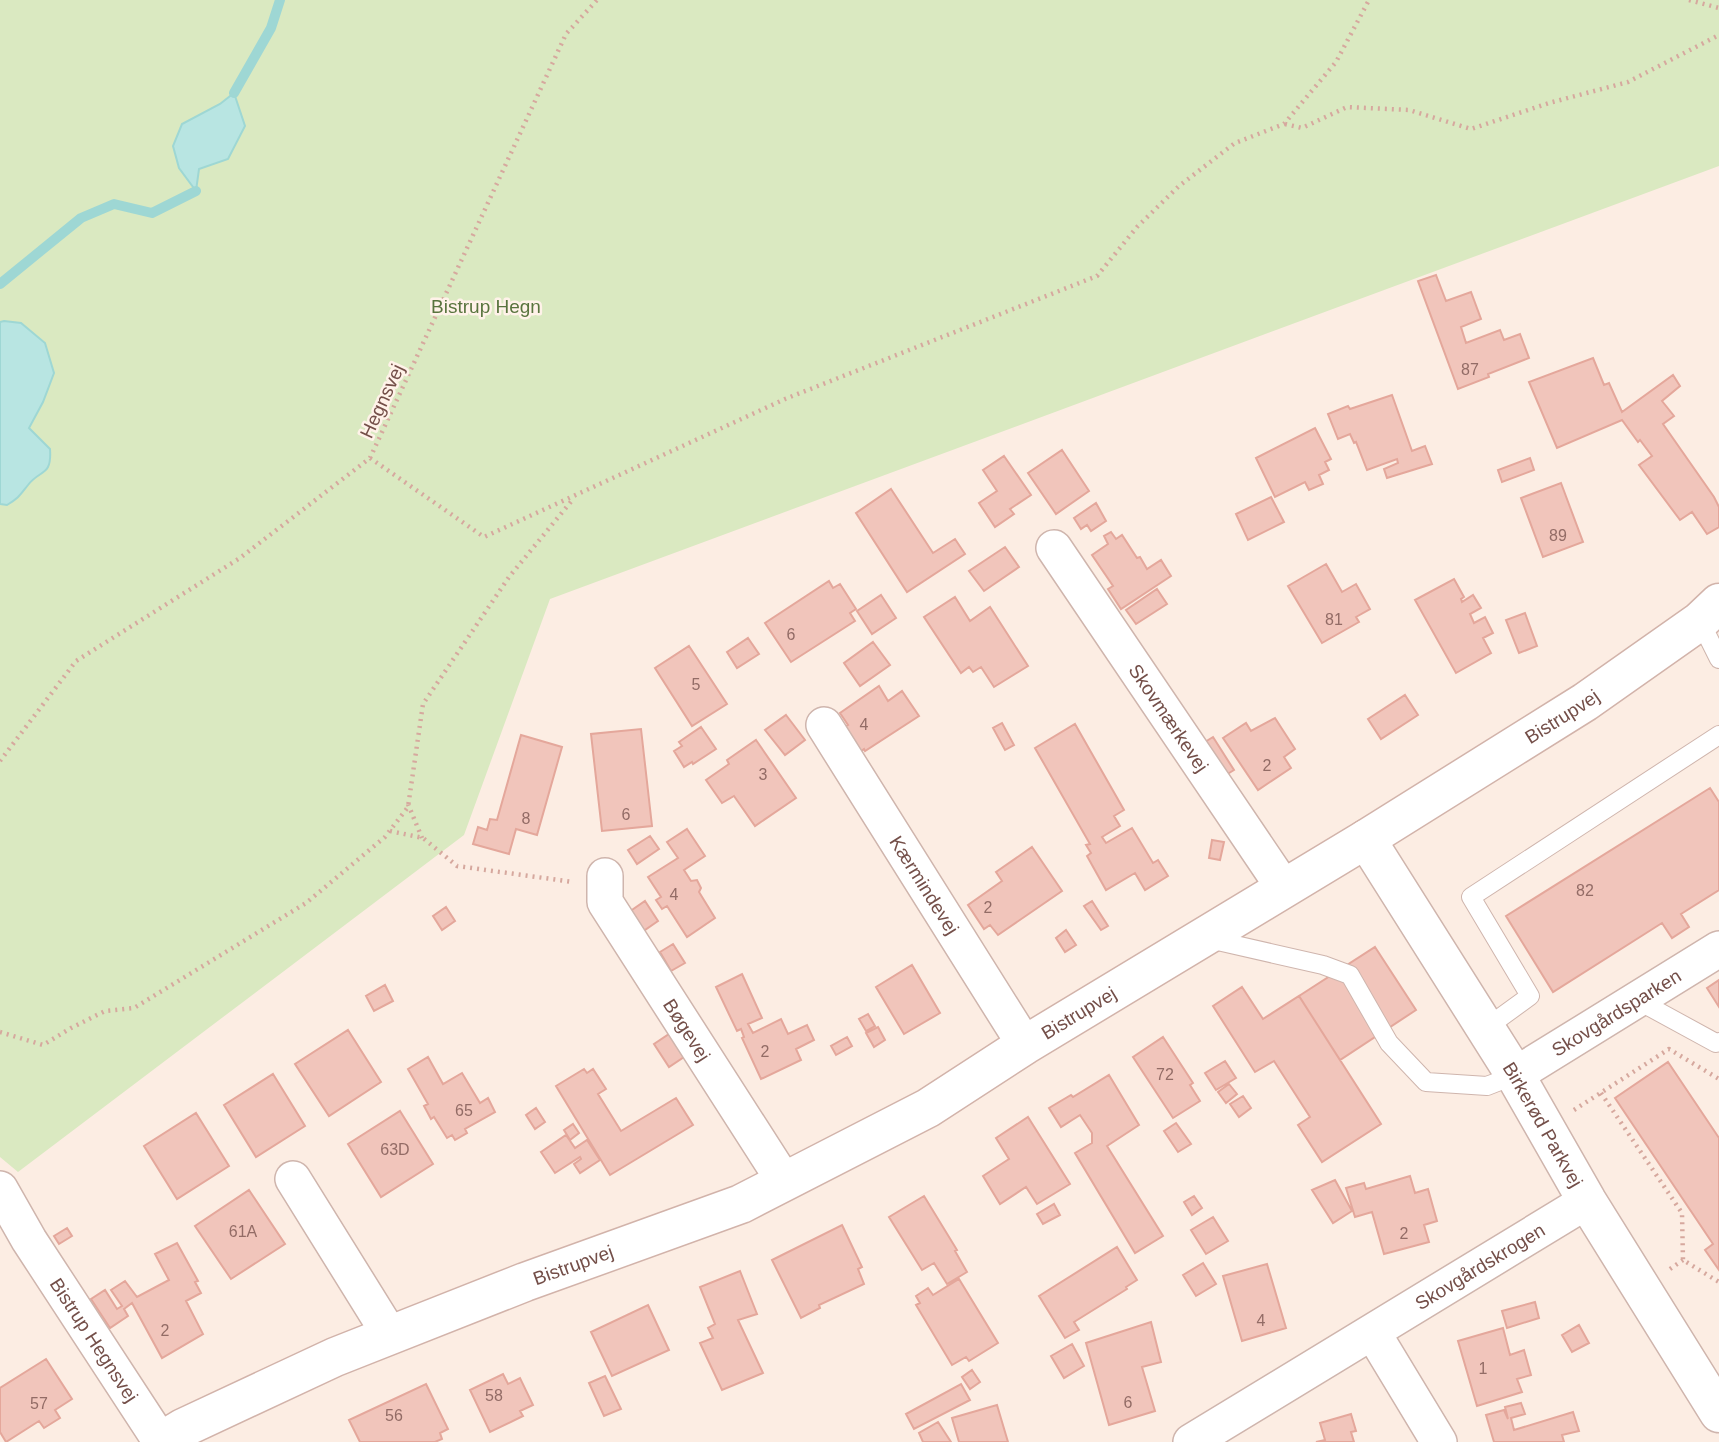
<svg xmlns="http://www.w3.org/2000/svg" width="1719" height="1442" font-family="Arial,sans-serif">
	<rect width="100%" height="100%" fill="#fcede3"/>
	<path fill="#dae9c1" d="M0 0H1719V166L550 599 464 835 18 1172 0 1157Z"/>
	<path fill="#b8e5e2" stroke="#9ed7d4" stroke-width="2" d="M234 93 245 126 228 159 199 169 196 191 179 168 173 146 182 124 220 104Z
		M4 321 21 323 45 343 54 373 43 402 29 428 50 449C52 477 40 469 28 485 20 495 19 498 7 505L0 504V322Z"/>
	<g fill="none" stroke-linecap="round" stroke-linejoin="round">
		<path stroke="#9ed7d4" stroke-width="10" d="M234 93 271 28 280 0
			M0 284 81 218 114 204 152 213 196 191"/>
	</g>
	<path fill="#f1c5bb" stroke="#e4a79b" stroke-width="2" d="M1436 275 1446 301 1471 292 1481 319 1461 327 1466 343 1500 330 1504 340 1520 334 1529 358 1488 374 1489 377 1458 389 1418 281Z
		M1593 358 1604 385 1609 383 1622 412 1673 375 1680 386 1662 401 1674 416 1663 424 1714 497 1719 507V527L1707 534 1692 512 1680 520 1639 465 1652 456 1640 440 1638 442 1622 420 1557 448 1529 382Z
		M1392 395 1412 451 1425 446 1432 464 1387 478 1384 469 1398 463 1397 459 1367 470 1356 442 1354 443 1350 434 1338 439 1328 414 1348 406 1350 409Z
		M1315 428 1331 459 1325 462 1329 470 1319 475 1323 484 1309 490 1305 482 1275 497 1256 458Z
		M1062 450 1089 491 1056 514 1028 473Z
		M1004 456 1031 495 1010 509 1014 514 995 527 979 503 997 491 983 470Z
		M1530 458 1534 470 1502 482 1498 470Z
		M1561 483 1583 542 1543 557 1521 498Z
		M891 489 933 553 955 539 965 554 907 592 856 513Z
		M1271 497 1284 522 1248 540 1236 514Z
		M1096 503 1106 521 1091 531 1087 525 1081 529 1074 518Z
		M1111 532 1116 539 1122 535 1137 558 1140 557 1147 569 1161 560 1171 576 1121 609 1108 589 1113 586 1092 555 1108 544 1104 536Z
		M1005 547 1019 567 984 591 969 571Z
		M1326 564 1342 592 1356 584 1370 609 1356 617 1359 622 1322 643 1288 586Z
		M1454 579 1464 597 1461 599 1462 602 1473 595 1481 608 1470 614 1474 623 1485 617 1493 633 1483 638 1491 653 1456 673 1415 600Z
		M829 581 833 588 840 584 856 609 850 613 855 621 791 662 765 623Z
		M1157 589 1167 604 1136 624 1126 610Z
		M881 595 896 618 872 634 857 611Z
		M955 597 970 621 990 607 1028 666 994 687 981 667 973 672 969 667 961 673 924 617Z
		M1525 613 1537 646 1519 653 1506 620Z
		M748 638 759 654 737 668 727 652Z
		M873 642 890 665 860 686 844 663Z
		M689 646 727 704 692 726 655 668Z
		M879 686 888 701 902 691 919 716 865 751 864 749 856 755 839 730 848 725 840 713Z
		M1405 695 1418 715 1381 739 1368 719Z
		M786 715 805 740 785 755 765 730Z
		M1275 718 1295 749 1284 757 1291 768 1258 790 1223 738 1246 723 1251 731Z
		M1002 723 1014 745 1005 750 993 728Z
		M1075 724 1124 810 1114 816 1120 826 1102 837 1106 843 1132 828 1153 863 1158 860 1168 876 1145 890 1135 873 1106 890 1087 856 1091 853 1086 845 1090 844 1035 748Z
		M701 727 716 749 693 764 692 762 684 767 674 751 682 746 679 742Z
		M641 729 652 826 602 831 591 734Z
		M521 735 562 747 537 835 516 829 509 854 473 844 478 827 487 830 490 819 497 820Z
		M1213 737 1234 770 1221 778 1200 745Z
		M756 740 796 798 755 826 734 796 722 803 706 780 729 764 727 760Z
		M1710 788 1719 802V890L1681 914 1689 927 1672 938 1662 923 1553 992 1506 916Z
		M687 829 705 856 684 870 691 881 697 880 701 888 699 892 715 918 687 937 667 906 662 909 656 900 661 897 648 877 678 858 667 842Z
		M650 836 659 849 637 864 628 850Z
		M1212 840 1224 842 1220 860 1209 858Z
		M1032 847 1062 891 998 935 990 925 984 929 968 905 1002 881 996 872Z
		M645 901 658 921 642 932 629 912Z
		M1092 901 1108 926 1101 930 1084 906Z
		M446 907 455 921 442 930 433 916Z
		M1066 930 1076 945 1065 952 1056 938Z
		M673 944 685 963 671 971 660 952Z
		M1375 947 1416 1010 1340 1060 1299 996Z
		M912 965 940 1013 904 1034 876 987Z
		M742 974 762 1018 748 1024 753 1033 781 1019 788 1034 807 1025 814 1040 796 1049 801 1060 761 1079 742 1038 744 1037 741 1029 737 1031 716 987Z
		M1719 980V1007L1707 988Z
		M385 985 393 1001 374 1011 366 996Z
		M1242 987 1263 1019 1299 996 1381 1124 1322 1162 1298 1125 1310 1117 1274 1061 1255 1072 1213 1006Z
		M868 1014 875 1026 866 1031 859 1019Z
		M878 1027 885 1040 874 1047 866 1033Z
		M678 1028 693 1051 669 1067 654 1044Z
		M348 1030 381 1082 329 1116 295 1064Z
		M847 1037 852 1046 836 1055 831 1046Z
		M1163 1037 1193 1083 1190 1085 1200 1101 1173 1118 1133 1057Z
		M428 1057 443 1084 462 1073 480 1103 488 1098 495 1112 465 1129 467 1133 455 1140 452 1135 447 1138 434 1117 431 1119 424 1106 428 1104 408 1069Z
		M1225 1061 1236 1078 1216 1090 1205 1073Z
		M1668 1062 1719 1138V1270L1705 1250 1713 1244 1615 1098Z
		M584 1069 587 1073 593 1069 606 1089 598 1094 621 1131 676 1098 693 1125 610 1175 556 1086Z
		M273 1074 305 1126 256 1157 224 1105Z
		M1109 1075 1139 1125 1107 1146 1163 1236 1135 1253 1075 1153 1092 1143V1133L1080 1115 1061 1127 1049 1108 1071 1095 1073 1097Z
		M1229 1084 1237 1094 1226 1103 1218 1092Z
		M1243 1096 1251 1108 1239 1117 1230 1104Z
		M536 1108 545 1122 535 1129 526 1115Z
		M400 1111 433 1164 381 1197 348 1144Z
		M196 1113 229 1166 177 1199 144 1146Z
		M1028 1117 1070 1184 1037 1204 1026 1187 1000 1204 983 1176 1009 1159 996 1138Z
		M1176 1123 1191 1144 1178 1152 1164 1131Z
		M573 1124 579 1133 570 1140 564 1130Z
		M566 1135 575 1148 587 1140 600 1160 580 1173 574 1164 581 1159 580 1157 555 1173 541 1152Z
		M1410 1176 1415 1193 1428 1189 1437 1221 1424 1225 1429 1242 1384 1254 1372 1212 1355 1217 1346 1188 1364 1183 1366 1189Z
		M1335 1180 1352 1211 1333 1223 1312 1190Z
		M249 1190 285 1244 231 1279 195 1226Z
		M924 1196 957 1250 955 1251 967 1272 947 1284 934 1263 922 1270 889 1217Z
		M1194 1196 1202 1208 1192 1215 1184 1202Z
		M1054 1204 1060 1215 1043 1224 1037 1214Z
		M1213 1217 1228 1241 1206 1254 1191 1230Z
		M842 1225 862 1267 858 1269 864 1284 819 1305 820 1308 801 1318 772 1260Z
		M67 1228 72 1236 59 1244 54 1236Z
		M177 1243 198 1281 195 1282 201 1293 186 1301 203 1334 162 1358 132 1303 124 1309 128 1316 110 1328 91 1299 105 1290 117 1309 122 1306 111 1290 125 1281 137 1297 169 1280 155 1254Z
		M1117 1247 1137 1280 1126 1287 1127 1289 1074 1322 1079 1330 1065 1338 1039 1296Z
		M1203 1263 1216 1284 1196 1296 1183 1275Z
		M1267 1264 1286 1328 1242 1341 1223 1276Z
		M740 1271 757 1314 738 1320 763 1373 722 1390 700 1343 713 1338 708 1328 715 1324 700 1287Z
		M959 1279 998 1343 969 1361 966 1357 952 1365 916 1305 920 1303 916 1296 928 1288 933 1295Z
		M1535 1302 1539 1318 1507 1328 1502 1311Z
		M648 1305 669 1350 612 1376 591 1332Z
		M1151 1322 1161 1362 1142 1367 1155 1411 1109 1425 1086 1343Z
		M1579 1325 1589 1343 1572 1352 1562 1335Z
		M1503 1328 1510 1355 1524 1350 1531 1375 1517 1379 1522 1392 1477 1406 1458 1341Z
		M1072 1344 1084 1366 1064 1378 1051 1356Z
		M46 1359 72 1399 55 1410 60 1418 44 1428 39 1421 6 1442 0 1432V1388Z
		M972 1370 980 1382 970 1389 962 1377Z
		M503 1374 508 1384 520 1378 533 1405 520 1411 523 1416 490 1432 470 1390Z
		M605 1376 621 1409 604 1416 589 1383Z
		M426 1384 448 1429 440 1433 442 1439 435 1442H360L349 1420Z
		M961 1384 970 1400 914 1429 906 1414Z
		M1521 1403 1525 1414 1511 1418 1514 1430 1573 1412 1579 1431 1562 1435 1564 1442H1494L1486 1415 1504 1410 1508 1419 1505 1407Z
		M997 1405 1008 1442H959L952 1418Z
		M1351 1414 1356 1431 1351 1432 1354 1442H1316L1325 1440 1320 1423Z
		M938 1422 951 1442H923L919 1433Z"/>
	<g fill="none" stroke-linecap="round" stroke-linejoin="round">
		<defs>
			<path id="service" d="M1700 621 1719 659
				M1209 939 1323 965 1350 975 1389 1043 1426 1082 1487 1086 1515 1075
				M1637 1000 1716 1043 1719 1042
				M1486 1028 1530 996 1471 897 1719 735"/>
			<g id="minor">
				<path id="s1" d="M1054 548 1284 888"/>
				<path id="s2" d="M824 725 1025 1045"/>
				<path id="s3" d="M605 876V902L784 1181"/>
				<path id="s4" d="M1515 1075 1719 949"/>
				<path d="M293 1179 390 1335"/>
				<path id="s5" d="M0 1189 29 1240 161 1442"/>
				<path d="M1373 1333 1439 1442"/>
				<path id="s6" d="M1191 1442 1587 1201"/>
			</g>
			<g id="tertiary">
				<path id="s7" d="M1366 839 1515 1075 1587 1201 1719 1413"/>
			</g>
			<g id="secondary">
				<path id="s8" d="M160 1442 183 1428 335 1357 525 1282 741 1204 928 1108 1025 1045 1366 839 1585 702 1700 621 1719 603"/>
			</g>
		</defs>
		<use href="#service" stroke="#cfb5ad" stroke-width="20"/>
		<use href="#minor" stroke="#cfb5ad" stroke-width="38"/>
		<use href="#tertiary" stroke="#cfb5ad" stroke-width="41"/>
		<use href="#secondary" stroke="#d2b3aa" stroke-width="41"/>
		<path stroke="#d6a89e" stroke-width="4.5" stroke-dasharray="2 5" stroke-linecap="butt" d="M1689 0 1719 8
			M1285 124 1302 128 1347 107 1409 110 1471 129 1549 103 1628 82 1719 35
			M370 458 484 537 785 399 1097 276 1137 227 1179 186 1235 143 1284 124 1336 62 1369 0
			M0 761 76 661 240 558 370 458 566 34 597 0
			M408 804 422 838
			M390 831 423 838 457 866 573 882
			M0 1032 43 1045 71 1028 105 1011 134 1008 306 903 385 837 408 807 423 704 509 577 574 498
			M1601 1093 1682 1213 1683 1260 1719 1282
			M1574 1110 1669 1049 1719 1079
			M1670 1269 1683 1260"/>
		<use href="#service" stroke="#fff" stroke-width="18"/>
		<use href="#minor" stroke="#fff" stroke-width="35"/>
		<use href="#tertiary" stroke="#fff" stroke-width="38"/>
		<use href="#secondary" stroke="#fff" stroke-width="38"/>
	</g>
	<g text-anchor="middle" dominant-baseline="central" stroke-width="5" stroke-linejoin="round" paint-order="stroke">
		<g font-size="16" fill="#936c66">
			<text x="1470" y="369">87</text>
			<text x="1558" y="535">89</text>
			<text x="1334" y="619">81</text>
			<text x="791" y="634">6</text>
			<text x="696" y="684">5</text>
			<text x="864" y="724">4</text>
			<text x="1267" y="765">2</text>
			<text x="763" y="774">3</text>
			<text x="626" y="814">6</text>
			<text x="526" y="818">8</text>
			<text x="1585" y="890">82</text>
			<text x="674" y="894">4</text>
			<text x="988" y="907">2</text>
			<text x="765" y="1051">2</text>
			<text x="1165" y="1074">72</text>
			<text x="464" y="1110">65</text>
			<text x="395" y="1149">63D</text>
			<text x="243" y="1231">61A</text>
			<text x="1404" y="1233">2</text>
			<text x="1261" y="1320">4</text>
			<text x="165" y="1330">2</text>
			<text x="1483" y="1368">1</text>
			<text x="494" y="1395">58</text>
			<text x="1128" y="1402">6</text>
			<text x="39" y="1403">57</text>
			<text x="394" y="1415">56</text>
		</g>
		<g font-size="19" fill="#59743e" stroke="#fff2e9">
			<text x="486" y="306">Bistrup Hegn</text>
		</g>
		<g font-size="19" fill="#744f49" stroke="#fff2e9">
			<text transform="translate(382 401) rotate(-65)">Hegnsvej</text>
			<text stroke="none"><textPath href="#s8" startOffset="1584">Bistrupvej</textPath></text>
			<text stroke="none"><textPath href="#s1" startOffset="205">Skovmærkevej</textPath></text>
			<text stroke="none"><textPath href="#s2" startOffset="189">Kærmindevej</textPath></text>
			<text stroke="none"><textPath href="#s4" startOffset="119">Skovgårdsparken</textPath></text>
			<text stroke="none"><textPath href="#s8" startOffset="1017">Bistrupvej</textPath></text>
			<text stroke="none"><textPath href="#s3" startOffset="178">Bøgevej</textPath></text>
			<text stroke="none"><textPath href="#s7" startOffset="336">Birkerød Parkvej</textPath></text>
			<text stroke="none"><textPath href="#s8" startOffset="450">Bistrupvej</textPath></text>
			<text stroke="none"><textPath href="#s6" startOffset="338">Skovgårdskrogen</textPath></text>
			<text stroke="none"><textPath href="#s5" startOffset="178">Bistrup Hegnsvej</textPath></text>
		</g>
	</g>
</svg>
